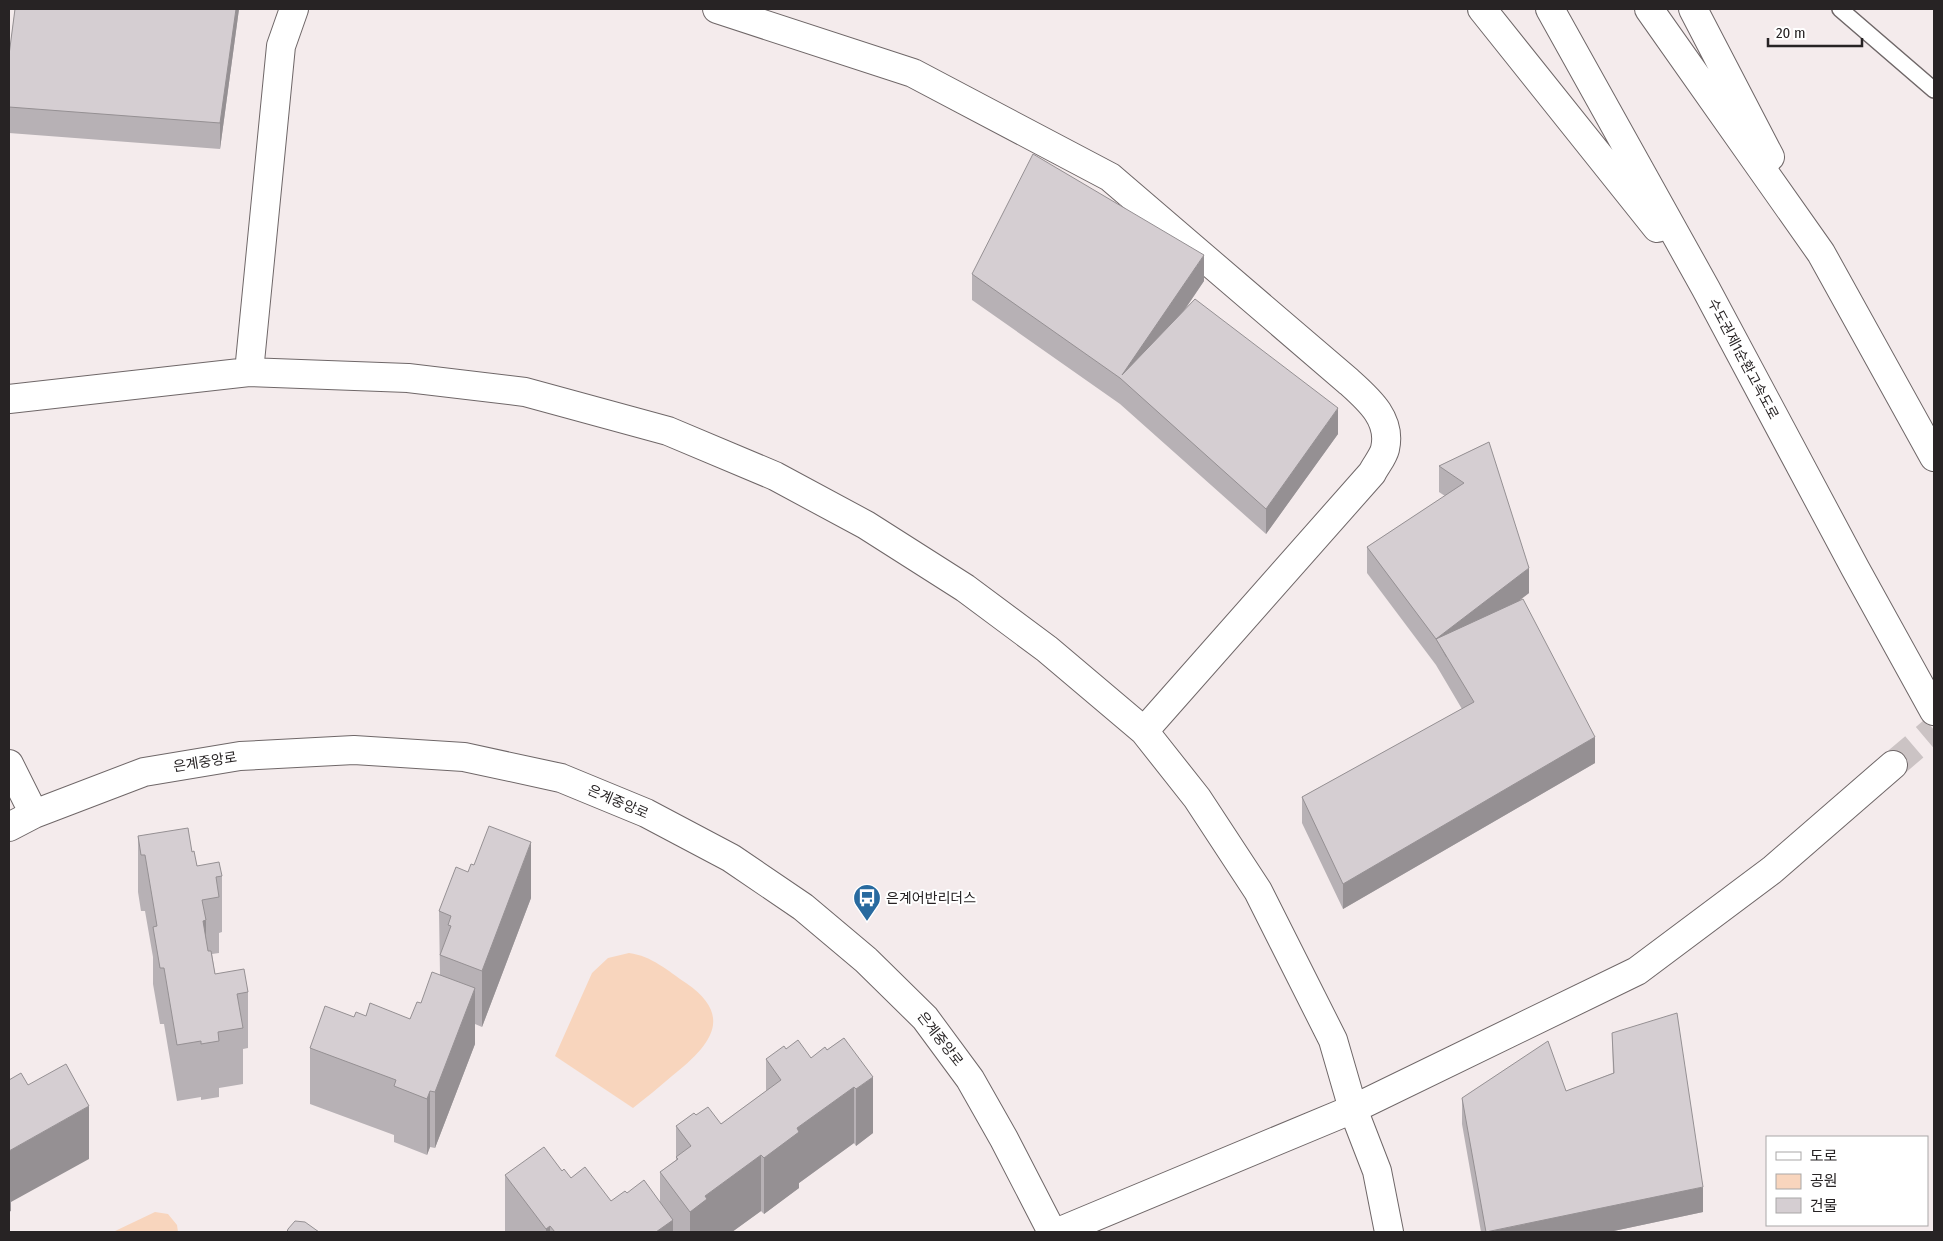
<svg xmlns="http://www.w3.org/2000/svg" width="1943" height="1241" font-family="'Fira Sans Condensed','Noto Sans KR',sans-serif">
	<rect width="100%" height="100%" fill="#f4ebec"/>
	<path fill="#f8d5bd" d="M629 953C652 956 668 971 686 983 737 1018 707 1048 672 1076 659 1087 646 1098 633 1108L555 1056 592 973 608 958Z
		M155 1212 168 1214 177 1225 178 1232H113Z"/>
	<g fill="none" stroke-linecap="round" stroke-linejoin="round">
		<path stroke="#cbc3c4" stroke-width="28" stroke-dasharray="28 14" stroke-linecap="butt" d="M1893 765 1934 730"/>
		<defs>
			<path id="service" d="M1840 9 1934 90"/>
			<path id="minor" d="M717 9 913 73 1110 177 1348 381C1368 399 1392 419 1385 449 1383 457 1376 465 1372 473L1144 731
				M249 372 281 46 294 9
				M9 399 249 372 408 378 525 392 668 431 775 476 866 525 965 588 1047 649 1144 731 1197 798 1258 891 1333 1040 1353 1109 1377 1171 1389 1232
				M9 764 34 814
				M9 827 34 814 144 772 240 756 354 750 464 757 561 778 646 813 731 858 803 907 866 960 925 1018 970 1079 1004 1139 1052 1232
				M1058 1232 1353 1109 1637 971 1772 870 1893 765"/>
			<path id="motorway" d="M1482 9 1657 228
				M1550 9 1706 289 1855 568 1934 711
				M1649 9 1821 253 1934 457
				M1693 9 1770 157"/>
		</defs>
		<use href="#service" stroke="#6f6768" stroke-width="18"/>
		<use href="#minor" stroke="#6f6768" stroke-width="30"/>
		<use href="#motorway" stroke="#6f6768" stroke-width="30"/>
		<use href="#service" stroke="#fff" stroke-width="15"/>
		<use href="#minor" stroke="#fff" stroke-width="28"/>
		<use href="#motorway" stroke="#fff" stroke-width="28"/>
	</g>
	<path fill="#b7b1b5" d="M15 9H239L220 149 9 133V55Z
		M972 274 1204 281 1184 311 1338 434 1266 534 1120 404 972 300Z
		M1489 442 1529 593 1520 600 1595 763 1343 909 1302 823V797L1462 709 1436 665 1367 573V547L1445 496 1439 492V466Z
		M138 836 192 852 197 866 222 876V932L219 933V953L212 954 215 974 248 992V1048L243 1049V1084L219 1088V1097L201 1100V1097L177 1101 164 1024H160L153 984V957L145 911H141L138 892Z
		M468 872 531 898 482 1027 475 1024V1044L435 1148 430 1147 427 1155 394 1142V1135L310 1104V1048L354 1017 366 1016 410 1019 440 975 439 911Z
		M1612 1033 1703 1212 1609 1232H1481L1462 1124V1098L1566 1091 1613 1073Z
		M844 1038 873 1133 856 1146 854 1143 799 1183V1188L764 1214 761 1211 732 1232H506L505 1231V1175L562 1171 571 1178 611 1201 627 1193 660 1202V1172L676 1160V1126L696 1115 721 1124 766 1091V1059L786 1049 811 1058 827 1050Z"/>
	<path fill="#959093" d="M236 9H239L220 149V123Z
		M1204 255V281L1131 388 1122 375Z
		M1338 408V434L1266 534V509Z
		M1529 568V593L1446 657 1436 639Z
		M1595 737V763L1343 909V884Z
		M531 842V898L482 1027V971Z
		M206 920V976L203 921Z
		M475 988V1044L435 1148V1092Z
		M873 1077V1133L856 1146V1089Z
		M854 1087V1143L799 1183V1188L764 1214V1158L797 1128Z
		M430 1091V1147L427 1155V1099Z
		M89 1106V1159L11 1202V1211L9 1212V1151Z
		M761 1155V1211L732 1232H690V1212L705 1196Z
		M1703 1187V1212L1609 1232H1487Z
		M673 1220V1232H656Z
		M550 1226V1232H546V1229Z"/>
	<path fill="#d5ced2" stroke="#959093" d="M15 9H236L220 123 9 107V55Z
		M1033 154 1204 255 1122 375 1195 299 1338 408 1266 509 1120 378 972 274Z
		M1489 442 1529 568 1436 639 1523 599 1595 737 1343 884 1302 797 1474 702 1436 639 1367 547 1464 483 1439 466Z
		M489 826 531 842 482 971 440 955 451 926 448 925 451 916 439 911 456 867 468 872 471 864 474 865Z
		M188 828 192 852 194 851 197 866 219 862 222 876 216 877 219 897 202 900 206 920 203 921 208 951H211L215 974 244 969 248 992 237 994 243 1028 218 1032 219 1041 201 1044V1041L177 1045 164 968H160L153 927 157 926 145 855H141L138 836Z
		M432 972 475 988 435 1092 430 1091 427 1099 394 1086 396 1080 310 1048 325 1006 354 1017 356 1012 366 1016 370 1003 410 1019 417 1002 421 1003Z
		M1677 1013 1703 1187 1486 1232 1462 1098 1548 1041 1566 1091 1614 1073 1612 1033Z
		M844 1038 873 1077 856 1089 854 1087 797 1128 799 1132 764 1158 761 1155 705 1196 707 1199 690 1212 660 1172 678 1159 676 1157 691 1146 676 1126 694 1113 696 1115 708 1107 721 1124 781 1080 766 1059 784 1046 786 1049 798 1040 811 1058 825 1047 827 1050Z
		M66 1064 89 1106 9 1151V1080L21 1073 28 1085Z
		M544 1147 562 1171 564 1169 571 1178 585 1167 611 1201 625 1191 627 1193 644 1180 673 1220 656 1232H555L550 1226 546 1229 505 1175Z
		M295 1221 305 1222 319 1232H287L288 1229Z"/>
	<defs>
		<symbol id="bus-pin" viewBox="-11 -11 22 30"><path d="M0 17L-7.5 6A9.5 9.5 0 1 1 7.5 6Z" fill="#286a9f" stroke="#fff"/><path d="M-5-6H5V4H4V6H2V4H-2V6H-4V4H-5ZM-3.5-4V0h7V-4ZM-3.5 1.2v1.5H-2V1.2ZM2 1.2v1.5H3.5V1.2Z" fill="#fff"/></symbol>
	</defs>
	<g fill-rule="evenodd">
		<use href="#bus-pin" x="851" y="882" width="32" height="43"/>
	</g>
	<g text-anchor="middle" dominant-baseline="central" stroke-width="4" stroke-linejoin="round" paint-order="stroke">
		<g font-size="14" fill="#272324" stroke="#fff">
			<text transform="translate(1743 359) rotate(62)">수도권제1순환고속도로</text>
			<text transform="translate(205 762) rotate(-9)">은계중앙로</text>
			<text transform="translate(618 802) rotate(23)">은계중앙로</text>
			<text transform="translate(940 1039) rotate(52)">은계중앙로</text>
		</g>
		<g font-size="14" fill="#272324" stroke="#fff" text-anchor="start">
			<text x="886" y="898">은계어반리더스</text>
		</g>
	</g>
	<rect width="1943" height="1241" fill="none" stroke="#272324" stroke-width="20"/>
	<rect x="1766" y="1136" width="162" height="90" fill="#ffffff" stroke="#a9a7a7"/>
	<rect x="1776" y="1152" width="25" height="8" fill="#ffffff" stroke="#a9a7a7"/>
	<text x="1810" y="1161" font-size="15" fill="#272324">도로</text>
	<rect x="1776" y="1174" width="25" height="15" fill="#f8d5bd" stroke="#a9a7a7"/>
	<text x="1810" y="1186" font-size="15" fill="#272324">공원</text>
	<rect x="1776" y="1198" width="25" height="15" fill="#d5ced2" stroke="#a9a7a7"/>
	<text x="1810" y="1211" font-size="15" fill="#272324">건물</text>
	<path d="M1768 38v8h94v-8" fill="none" stroke="#272324" stroke-width="2.5"/>
	<text x="1776" y="38" font-size="15" fill="#272324" stroke="#ffffff" stroke-width="4" paint-order="stroke">20 m</text>
</svg>
